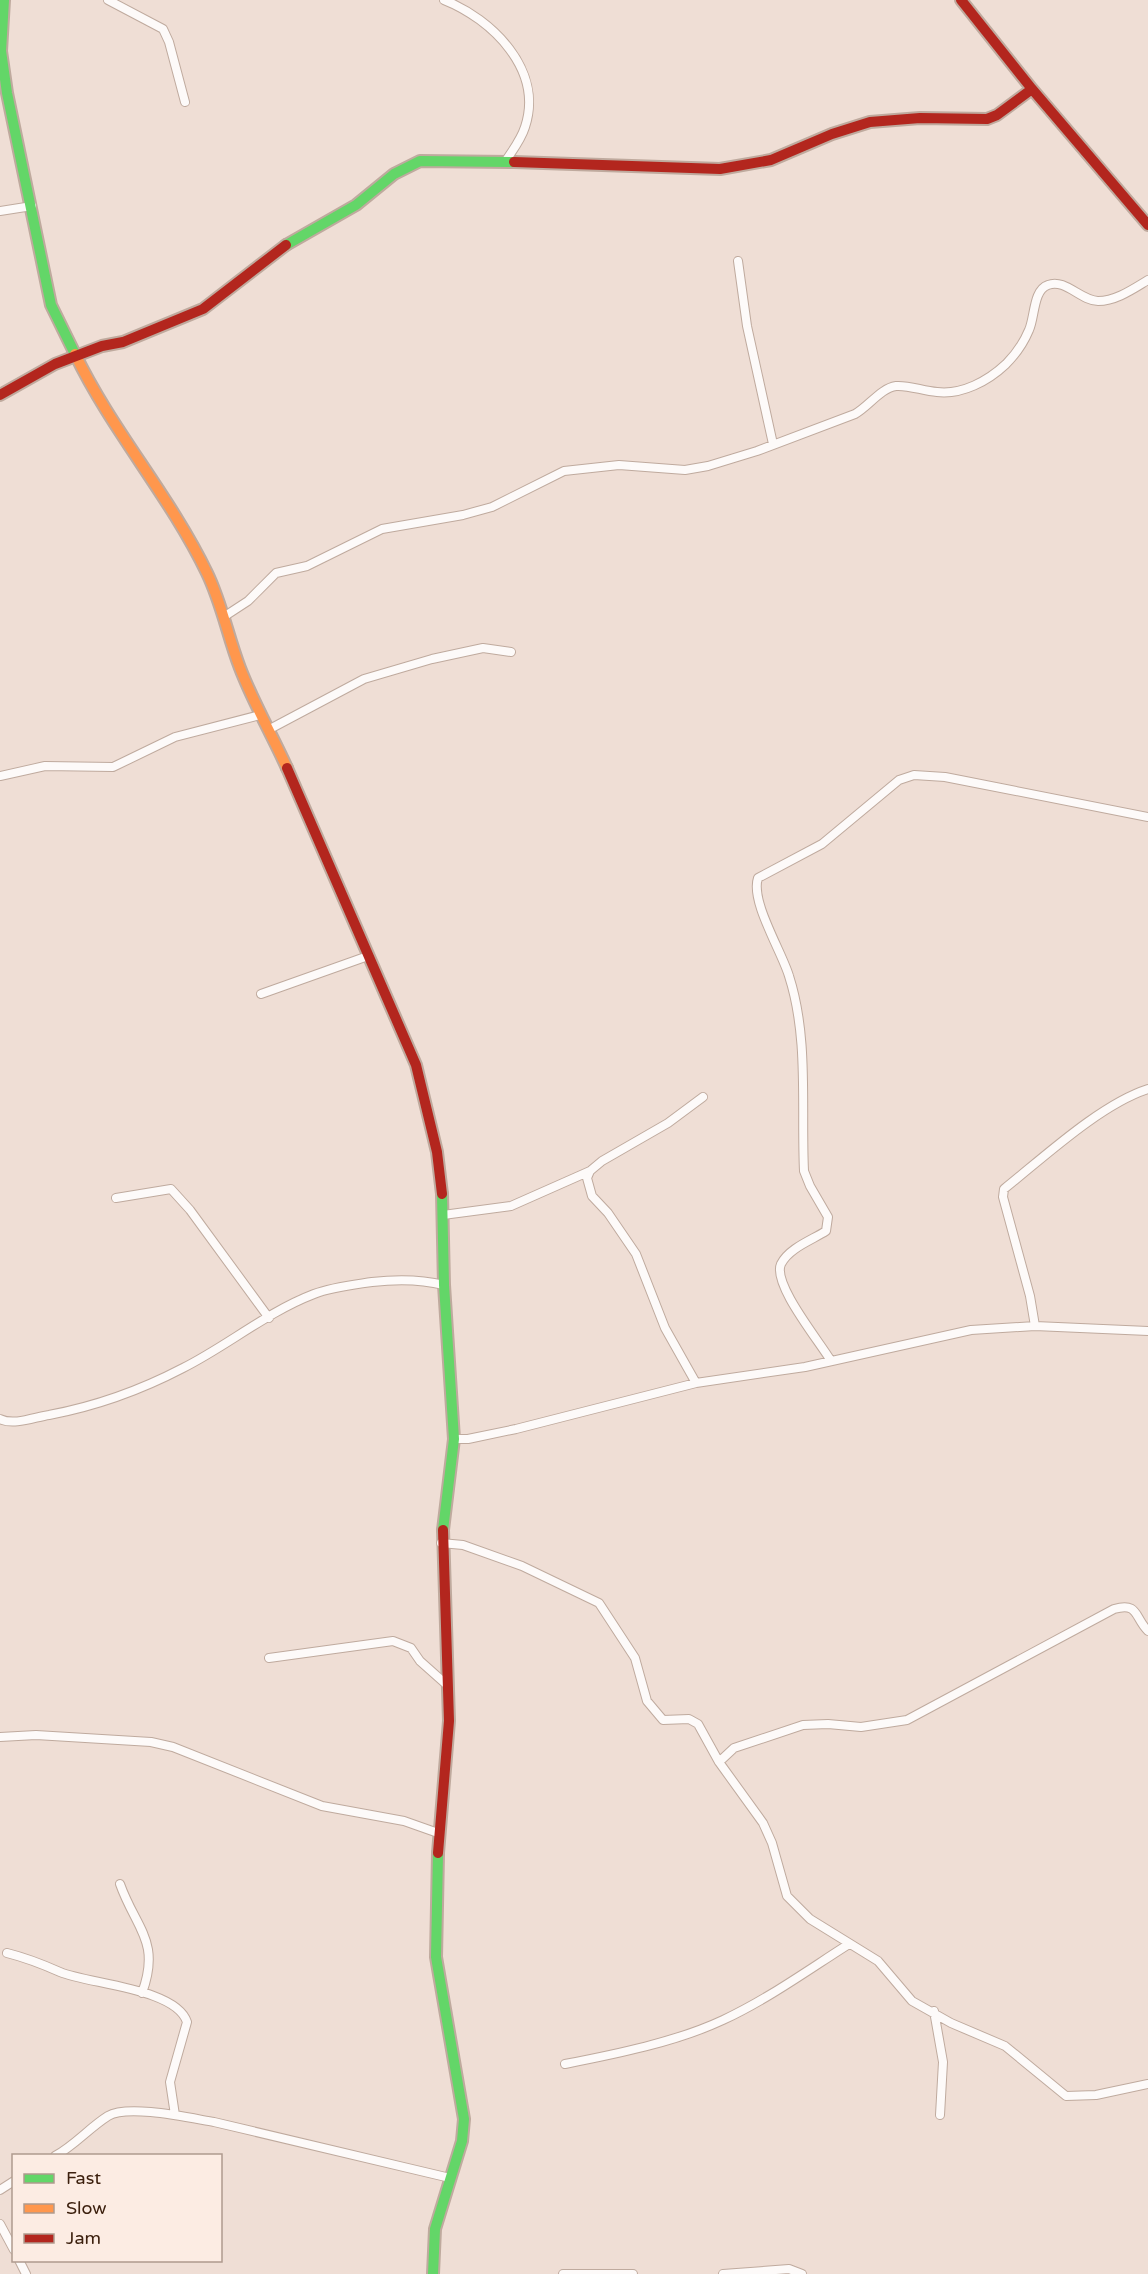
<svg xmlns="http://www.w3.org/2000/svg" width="1148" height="2274" font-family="'Varela Round',sans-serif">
	<rect width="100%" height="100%" fill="#efded5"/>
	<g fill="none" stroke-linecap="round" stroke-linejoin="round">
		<defs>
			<path id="street" d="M108 0 163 29 169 42 185 102
				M444 0C492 19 544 70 525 127 521 140 512 151 505 162
				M0 211 32 206
				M738 261 747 326 773 444
				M225 616 248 601 276 573 307 566 382 529 463 515 492 507 564 471 619 465 685 470 708 466 757 451 855 414C868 407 881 388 896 386 909 385 923 391 937 392 962 395 988 381 1006 364 1016 354 1024 342 1029 330 1035 317 1033 290 1048 285 1065 278 1081 301 1098 301 1116 301 1133 289 1148 280
				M268 730 364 679 432 659 483 648 511 652
				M0 776 45 766 113 767 175 737 260 715
				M261 994 368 956
				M116 1198 171 1189 190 1210 269 1318
				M443 1215 511 1206 590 1171
				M1035 1326 1030 1296 1003 1197 1004 1189C1044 1157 1101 1104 1148 1089
				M831 1361C820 1342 772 1284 781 1264 789 1248 812 1240 826 1231L828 1217 810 1186 804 1171C801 1107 809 1038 789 976 782 952 750 901 758 878L822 844 899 780 914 775 945 777 1148 817
				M696 1383 665 1328 636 1254 608 1213 592 1196 587 1178 590 1171 602 1161 668 1123 703 1097
				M0 1419C14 1426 35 1417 49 1415 97 1406 139 1391 183 1368 227 1346 267 1312 314 1294 332 1287 352 1285 372 1282 397 1279 420 1279 444 1285
				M454 1439H468L516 1429 696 1383 805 1367 971 1330 1035 1326 1148 1331
				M441 1543 463 1545 522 1566 599 1603 635 1658 647 1701 663 1720 689 1719 698 1724 719 1762 763 1823 772 1843 787 1896 810 1919 878 1961 912 2001 951 2023 1005 2046 1066 2096 1096 2095 1148 2084
				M269 1658 393 1641 411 1648 420 1661 447 1685
				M0 1737 36 1735 151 1742 173 1747 322 1806 404 1821 438 1833
				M719 1762 734 1748 803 1725 828 1724 861 1727 907 1720 1114 1609C1139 1602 1134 1617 1148 1631
				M120 1884C136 1929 161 1941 142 1993
				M7 1953C27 1958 42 1964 60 1972 88 1984 176 1988 187 2022L170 2082 175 2115
				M934 2011 943 2062 940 2115
				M565 2064C616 2054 676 2042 723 2020 768 1999 808 1970 849 1944
				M55 2156C75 2145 89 2128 108 2116 128 2104 190 2118 214 2122L450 2178
				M0 2190 14 2181
				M0 2224 14 2250
				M19 2260 26 2274
				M563 2274H633
				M723 2274 789 2269 802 2274"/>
			<path id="fast" d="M4 0 1 51 7 93 51 305 75 354
				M286 245 356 205 394 174 420 161 514 162
				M442 1194 444 1285 454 1439 443 1530
				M433 2274 435 2229 462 2141 464 2119 436 1957 438 1853"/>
			<path id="slow" d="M75 354C112 431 170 496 207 573 222 604 228 637 240 668 253 702 272 735 287 768"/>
			<path id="jam" d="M961 0 1032 89 1148 225
				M514 162 720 169 771 160 832 134 870 122 920 118 987 119 997 115 1032 89
				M0 395 55 364 102 346 123 342 203 309 286 245
				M287 768 416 1065 437 1152 442 1194
				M438 1853 449 1721 443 1530"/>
		</defs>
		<use href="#street" stroke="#bfaa9e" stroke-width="10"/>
		<use href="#fast" stroke="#bfaa9e" stroke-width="14"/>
		<use href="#slow" stroke="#bfaa9e" stroke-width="14"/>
		<use href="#jam" stroke="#bfaa9e" stroke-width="14"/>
		<use href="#street" stroke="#fdfaf9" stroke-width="8"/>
		<use href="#fast" stroke="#63d668" stroke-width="10"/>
		<use href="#slow" stroke="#ff974d" stroke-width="10"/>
		<use href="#jam" stroke="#b3261e" stroke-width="10"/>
	</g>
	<rect x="12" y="2154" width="210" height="108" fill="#fcece3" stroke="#af9a8e" stroke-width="1.5"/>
	<rect x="24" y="2174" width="30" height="9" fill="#63d668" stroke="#af9a8e" stroke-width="1.5"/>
	<text x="66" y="2184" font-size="18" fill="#3c200e">Fast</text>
	<rect x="24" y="2204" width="30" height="9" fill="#ff974d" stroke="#af9a8e" stroke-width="1.5"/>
	<text x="66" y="2214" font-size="18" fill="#3c200e">Slow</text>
	<rect x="24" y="2234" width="30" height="9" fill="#b3261e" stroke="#af9a8e" stroke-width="1.5"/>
	<text x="66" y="2244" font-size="18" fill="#3c200e">Jam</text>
</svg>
